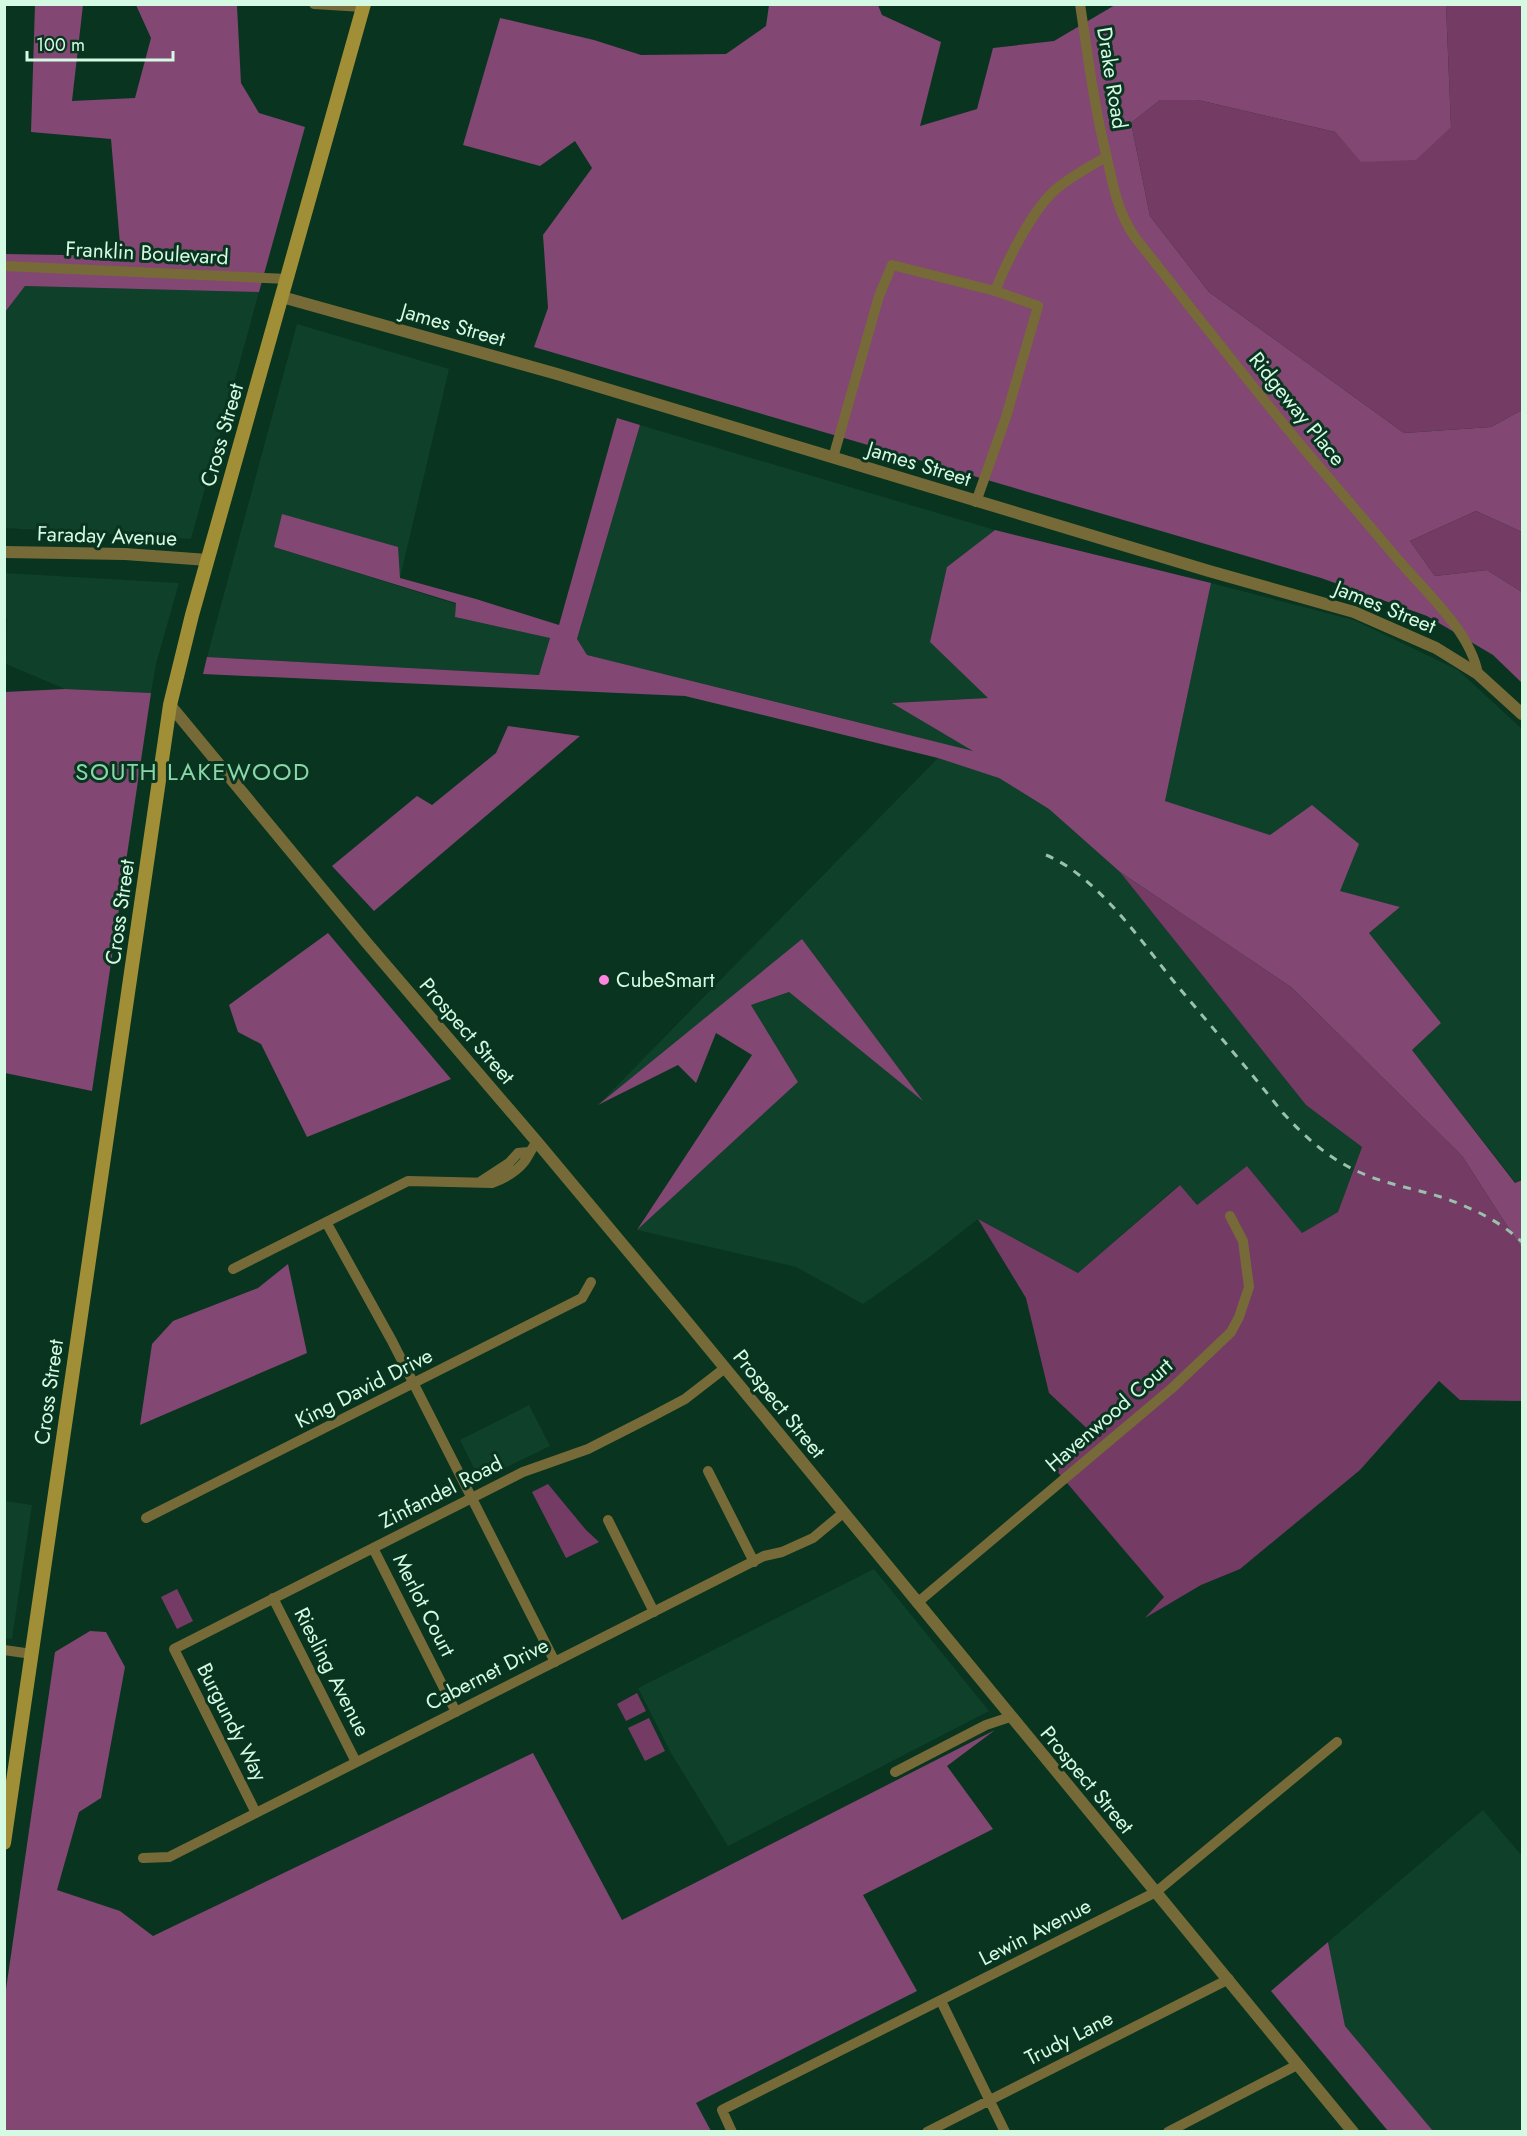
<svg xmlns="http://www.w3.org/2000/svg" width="1527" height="2136" font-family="Jost,sans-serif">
	<rect width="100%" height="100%" fill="#09341f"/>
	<path fill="#0f4029" d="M25 286 259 292 191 539 5 528 4 312Z
		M297 324 449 369 400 578 274 547 456 604 455 617 550 638 539 675 207 657Z
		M640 425 995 530 947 567 988 698 894 703 976 751 999 778 1049 809 1120 872 1306 1105 1362 1147 1338 1212 1302 1233 1247 1166 1197 1205 1179 1185 1078 1273 978 1219 927 1259 863 1304 796 1267 637 1230 798 1082 751 1005 789 992 921 1099 802 939 598 1105 938 758 587 655 577 640Z
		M4 573 179 583 156 664 151 693 65 689 6 664 7 618 5 616Z
		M1211 583 1354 620 1458 670 1522 729V1178L1516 1183 1412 1050 1441 1023 1369 933 1400 907 1339 891 1270 835 1165 801Z
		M529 1405 550 1446 480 1480 460 1440Z
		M5 1501 32 1505 12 1639 5 1638Z
		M874 1569 989 1711 728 1846 671 1753 638 1688Z
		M1483 1810 1522 1856V2131H1433L1345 2026 1328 1942Z"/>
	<path fill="#743b65" d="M1446 5H1522V410L1491 427 1404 433 1209 292 1150 216 1131 123 1160 100H1198L1335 132 1362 162 1451 127Z
		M1476 511 1522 532V592L1487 570 1435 576 1410 541Z
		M1120 872 1291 987 1462 1156 1522 1249V1401L1460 1400 1439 1381 1360 1470 1240 1569 1201 1585 1145 1618 1164 1597 1056 1470 1094 1435 1049 1393 1026 1298 978 1219 1078 1273 1180 1185 1197 1205 1247 1166 1302 1233 1338 1212 1362 1147 1306 1105Z
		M548 1484 586 1530 599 1542 566 1558 532 1492Z
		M177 1589 193 1621 177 1629 161 1597Z
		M637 1693 646 1711 626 1721 617 1704Z
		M649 1718 665 1751 645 1761 628 1728Z"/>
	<path fill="#824772" d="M35 5H83L72 101 135 98 151 38 136 5H245L237 6 241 83 259 113 305 127 259 292 25 286 5 312V254L121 256 111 139 31 132Z
		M769 5H878L882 15 941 42 920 126 977 109 993 48 1054 41 1115 5H1446L1451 127 1416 160 1361 162 1335 132 1198 100H1160L1131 123 1150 216 1209 292 1404 433 1491 427 1522 410V532L1476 511 1410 541 1435 576 1487 570 1522 592V683L1493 655 1427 616 1321 578 534 347 548 308 543 235 592 168 575 141 540 166 463 145 500 18 594 40 641 55 726 54 766 26Z
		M617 418 640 425 577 639 587 655 973 751 892 703 988 698 930 642 947 567 995 530 1211 583 1165 801 1270 835 1312 805 1359 844 1340 891 1400 907 1369 933 1441 1023 1412 1050 1515 1183 1522 1180V1249L1462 1156 1291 987 1120 872 1049 809 999 778 938 758 685 696 203 674 207 657 539 675 550 638 455 617 456 603 274 547 282 514 398 547 400 578 476 599 559 625Z
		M65 689 151 693 92 1091 5 1073V692Z
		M508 726 580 736 374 911 332 866 417 796 432 805 496 753Z
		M328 933 451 1079 307 1137 261 1044 238 1032 229 1005Z
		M802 939 923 1101 789 992 751 1005 798 1082 637 1230 752 1055 716 1033 696 1083 678 1065 598 1105Z
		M288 1264 307 1353 140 1425 152 1344 173 1321 258 1288Z
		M90 1631 106 1632 125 1667 101 1798 79 1812 57 1890 120 1911 153 1936 533 1753 622 1920 995 1730 947 1766 993 1829 863 1895 917 1991 696 2103 711 2131H5V1996L55 1652Z
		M1328 1942 1345 2026 1433 2131H1388L1271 1991Z"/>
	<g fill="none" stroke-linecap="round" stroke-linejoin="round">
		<path stroke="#766b38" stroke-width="10" d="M314 4 363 7
			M1080 4C1088 56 1094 107 1107 158 1113 186 1118 212 1134 236 1190 307 1246 379 1304 449 1336 487 1369 525 1401 563 1428 594 1471 633 1478 674
			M4 266 287 279
			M833 458 879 296 892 265 995 291C1007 261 1031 212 1055 190 1070 177 1089 167 1106 157
			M976 502 1006 417 1038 306 995 291
			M480 1182 509 1163 518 1153 528 1152
			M326 1222 392 1341 555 1662
			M233 1269 408 1181 492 1183C503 1179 516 1172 524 1162 529 1155 531 1149 537 1142
			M708 1471 754 1562
			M146 1518 582 1298 591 1282
			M608 1520 654 1612
			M373 1548 456 1712
			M273 1598 356 1762
			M917 1603 1171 1389 1231 1332 1239 1317 1249 1287 1243 1241 1230 1216
			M4 1650 32 1654
			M895 1772 986 1725 1010 1717
			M256 1813 174 1649 523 1472 588 1449 651 1417 685 1399 725 1368
			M143 1858 169 1857 764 1556 782 1552 813 1538 843 1513
			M941 2001 1005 2132
			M732 2132 722 2110 1156 1892 1337 1742
			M927 2132 1229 1979
			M1168 2132 1297 2065"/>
		<path stroke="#766b38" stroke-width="12" d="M282 297 557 374 1209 571 1354 612 1436 648 1478 674 1522 714
			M4 552 125 554 208 560
			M170 705 366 942 537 1142 679 1312 1353 2132"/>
		<path stroke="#a18f37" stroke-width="14" d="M4 1843 170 705 192 615 364 4"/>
		<path stroke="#9ac2ab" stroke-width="3" stroke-dasharray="8 8" stroke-linecap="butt" d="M1046 855C1098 877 1140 940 1175 983 1211 1026 1248 1069 1283 1113 1306 1138 1328 1158 1359 1172 1387 1185 1418 1189 1447 1199 1474 1209 1501 1222 1522 1242"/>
	</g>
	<circle fill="#ff85df" stroke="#09341f" stroke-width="2" cx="604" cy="980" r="6"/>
	<g text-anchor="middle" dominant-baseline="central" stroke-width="6" stroke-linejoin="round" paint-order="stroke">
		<g font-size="21" fill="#d4fae3" stroke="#09341f">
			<text transform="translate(1112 78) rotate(81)">Drake Road</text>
			<text transform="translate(147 253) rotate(3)">Franklin Boulevard</text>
			<text transform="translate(453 325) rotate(16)">James Street</text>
			<text transform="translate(1297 409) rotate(51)">Ridgeway Place</text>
			<text transform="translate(222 435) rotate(-74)">Cross Street</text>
			<text transform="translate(919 464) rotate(17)">James Street</text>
			<text transform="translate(107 536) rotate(2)">Faraday Avenue</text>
			<text transform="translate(1385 607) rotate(22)">James Street</text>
			<text transform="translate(120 912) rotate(-82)">Cross Street</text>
			<text transform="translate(467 1031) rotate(49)">Prospect Street</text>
			<text transform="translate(364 1388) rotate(-27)">King David Drive</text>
			<text transform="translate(49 1392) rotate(-82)">Cross Street</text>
			<text transform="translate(779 1404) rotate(51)">Prospect Street</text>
			<text transform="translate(1109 1415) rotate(-41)">Havenwood Court</text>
			<text transform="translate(441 1492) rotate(-27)">Zinfandel Road</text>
			<text transform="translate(424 1605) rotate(63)">Merlot Court</text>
			<text transform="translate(332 1672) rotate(63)">Riesling Avenue</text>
			<text transform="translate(487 1674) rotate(-27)">Cabernet Drive</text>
			<text transform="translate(232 1722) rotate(63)">Burgundy Way</text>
			<text transform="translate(1087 1780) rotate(50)">Prospect Street</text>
			<text transform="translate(1035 1932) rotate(-27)">Lewin Avenue</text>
			<text transform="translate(1069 2038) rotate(-27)">Trudy Lane</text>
		</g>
		<g font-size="21" fill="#d4fae3" stroke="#09341f" text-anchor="start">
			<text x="616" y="980">CubeSmart</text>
		</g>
		<g font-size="24" letter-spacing="1.5" fill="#89d7aa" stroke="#09341f">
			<text x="193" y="771">SOUTH LAKEWOOD</text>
		</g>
	</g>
	<rect width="1527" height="2136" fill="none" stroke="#d4fae3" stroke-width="12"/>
	<path d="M27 51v9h146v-9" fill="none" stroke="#d4fae3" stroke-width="3"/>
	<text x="36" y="51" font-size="18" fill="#d4fae3" stroke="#09341f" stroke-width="4.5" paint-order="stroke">100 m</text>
</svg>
